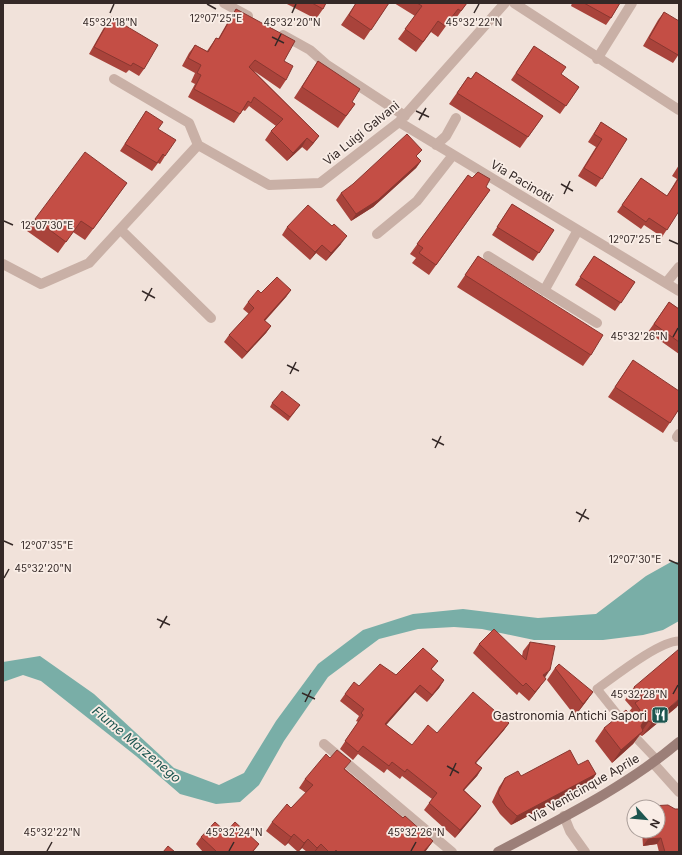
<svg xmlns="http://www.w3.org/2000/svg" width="682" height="855" font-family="Inter,sans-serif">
	<rect width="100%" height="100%" fill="#f1e2da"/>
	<path fill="#79aea7" d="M671 562H679V621L663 630 643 635 603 640H534L482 629 454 627 418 629 379 639 328 677 284 741 259 785 240 802 216 804 180 794 136 756 41 681 23 675 3 682V662L40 656 94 694 174 768 219 785 244 773 276 721 318 664 363 630 413 614 463 609 538 618 596 614 646 576Z"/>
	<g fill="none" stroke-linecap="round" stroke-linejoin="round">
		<path stroke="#c9b0a6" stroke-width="9" d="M625 724 597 689C614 677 659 641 679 641
			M638 740 657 760"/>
		<path stroke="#c9b0a6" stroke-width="10" d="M224 3 248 16
			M514 3 679 110
			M283 35 310 50 327 65 405 116
			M597 59 632 3
			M114 79 189 123 198 145
			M399 122 679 291
			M436 145 446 136 456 118
			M121 230 211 318
			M377 234 417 201 453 155
			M488 256 597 323
			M3 264 41 284 89 263 198 145 269 185 320 183 399 122 505 3
			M666 283 679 267
			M544 291 578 230
			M677 437 679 434
			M324 744 452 852
			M653 763 679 792
			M564 816 570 831 585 852"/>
		<path stroke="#9c7f78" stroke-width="10" d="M498 852C560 819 626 787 679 742"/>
	</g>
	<path fill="#a9433b" d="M285 3H326L323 9 316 19Z
		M356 3H389L364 40 341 25Z
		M394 3H467L454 21 451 19 438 37 431 32 416 52 398 39 415 16Z
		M572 3H620L611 18 606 25 571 6Z
		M236 9 284 61 286 80 280 89 254 71 319 136 313 144 307 151 302 147 287 161 265 140 271 131 276 126 249 106 245 111 243 110 234 123 188 97 195 84 191 82 195 73 182 66 189 53 195 45 207 51 216 38 218 39 230 18Z
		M664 12 679 54 673 63 643 46 658 20Z
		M111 17 144 69 139 76 129 70 126 73 89 54 106 24Z
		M534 46 561 74 579 87 560 114 511 80Z
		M318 61 352 102 355 104 338 128 294 98Z
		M476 72 543 116 520 148 449 104 468 77 471 79Z
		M146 111 158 129 165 156 160 164 158 163 152 171 120 151Z
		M601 122 627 139 596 187 578 176 596 147 588 142Z
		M417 157 421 161 416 168 373 207 351 221 336 200 341 193Z
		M679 165V211L662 237 644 225 641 229 617 212 641 178 667 196 677 179 672 176Z
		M468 175 490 190 429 275 412 263 416 258 410 254Z
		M127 183 85 240 73 232 58 253 27 231 35 219Z
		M512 204 554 230 533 261 492 235Z
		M287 227 341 244 326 261 316 253 310 260 282 235Z
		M478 256 591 355 583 366 457 287Z
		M594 256 635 282 615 311 575 285Z
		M291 290 286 297 265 321 271 326 266 333 242 359 224 342 229 335 249 314 243 309 248 302 261 293Z
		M669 302 679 309V354L648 332Z
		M633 360 679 409 663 433 608 397Z
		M272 403 300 405 288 421 270 407Z
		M530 642 545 678 539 688 529 701 519 692 517 695 473 653 479 644 522 656 523 651Z
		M438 661 431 670 444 680 439 688 427 702 415 692 386 725 412 745 437 733 509 723 504 730 476 763 482 768 477 776 464 790 481 806 476 813 455 838 424 810 432 799 402 776 400 779 387 769 384 773 358 754 353 760 340 749 358 722 356 721 359 716 340 701 345 694 359 686 396 675Z
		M555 668 593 692 585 703 575 716 547 680Z
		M634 687 677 707 642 736 640 735 633 744 612 763 595 741 604 728 628 713 632 708 625 700Z
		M578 765 596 774 590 783 511 825 500 814 492 802 499 787 505 778 521 776Z
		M345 769 403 818 433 841 425 852H307L302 848 298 852 288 843 285 846 266 831 272 822 291 808 306 793 299 788 305 779Z
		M675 809 679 852H659L657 844 643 846 642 831H658Z
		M201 837 259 844 253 852H203L196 844Z"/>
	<path fill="#893730" d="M319 136 313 144 307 151 313 143Z
		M307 138 302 147 287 161 293 153Z
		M421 161 416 168 373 207 351 221 356 214Z
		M347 236 341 244 326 261 331 253Z
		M322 245 316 253 310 260 315 252Z
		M291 290 286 297 259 327 264 320Z
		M271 326 266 333 242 359 247 352Z
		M550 670 544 679 543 675Z
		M546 679 539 688 529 701 535 692Z
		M444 680 439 688 427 702 432 695Z
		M420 685 415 692 380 732 385 724Z
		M593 692 585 703 575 716 583 704Z
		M679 699V705L642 736 652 723Z
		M649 721 633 744 612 763 621 750 634 735 643 722Z
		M509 723 504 730 470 770 475 763Z
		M482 768 477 776 458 797 463 790Z
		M596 774 590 783 511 825 517 816Z
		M481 806 476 813 455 838 460 830Z
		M294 834 288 843 285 846 291 837Z
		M661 838 657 844 643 846 648 839Z
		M308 839 302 848 298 852 304 843Z
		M433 841 425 852H423Z
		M321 844 315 852H314L317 848Z"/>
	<path fill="#c44e45" stroke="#893730" d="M312 3H326L323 9Z
		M356 3H389L371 30 349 15Z
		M417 3H467L461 11 458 9 445 26 438 21 423 42 405 29 422 6Z
		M584 3H620L611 18Z
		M236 9 295 41 284 61 293 66 286 80 255 60 249 67 319 136 313 143 307 138 293 153 271 131 283 119 254 97 251 103 248 101 240 114 194 89 201 75 197 73 201 65 188 58 195 45 208 52 216 38 219 39Z
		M664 12 679 21V54L678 55 649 38Z
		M111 17 158 45 144 69 133 63 131 66 94 47Z
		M534 46 566 67 561 74 579 87 566 106 516 73Z
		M318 61 360 89 352 102 355 104 346 116 302 87Z
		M476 72 543 116 528 137 457 93 468 77 471 79Z
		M146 111 163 122 158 129 176 140 165 156 163 154 157 163 125 144Z
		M601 122 627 139 602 179 584 168 602 139 594 134Z
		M407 134 422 150 416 156 421 161 378 200 356 214 341 193 353 184Z
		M85 152 127 183 93 229 81 221 66 242 35 219Z
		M478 172 490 179 486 187 490 190 436 265 419 253 423 248 417 244 468 175 472 178Z
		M641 178 667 196 679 178V211L667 230 649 218 646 222 622 205Z
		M512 204 554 230 539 253 497 227Z
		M308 205 332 226 334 224 347 236 331 253 322 245 315 252 287 227Z
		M478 256 603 335 591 355 465 275Z
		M594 256 635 282 621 303 580 277Z
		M277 277 291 290 264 320 271 326 247 352 229 335 254 308 248 302 258 290 261 293Z
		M669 302 679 309V342L654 324Z
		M633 360 679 391V409L670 423 615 387Z
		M282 391 300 405 290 417 272 403Z
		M494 629 526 660 530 642 555 646 550 670 543 675 546 679 535 692 526 683 523 686 479 644Z
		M423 648 438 661 431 669 444 680 432 695 420 685 385 724 412 745 428 725 437 733 473 692 509 723 475 763 482 768 463 790 481 806 460 830 429 803 437 793 407 769 405 772 392 762 389 766 363 746 358 752 345 741 363 715 361 713 364 709 345 694 354 682 359 686 380 664 396 675Z
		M679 649V699L652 723 649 721 643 722 641 726 643 731 621 750 604 728 626 710 632 716 638 715 640 710 635 703 643 697 634 687Z
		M559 664 593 692 583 704 555 668Z
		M337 750 351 761 344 769 403 818 405 816 433 841 423 852H338L336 850 334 852H329L321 844 317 848 308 839 304 843 294 834 291 837 272 822 287 804 291 808 313 785 305 779 326 754 330 758Z
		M570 750 578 765 588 760 596 774 517 816 506 806 498 793 505 778 518 771 521 776Z
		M668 805 675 809H679V852H665L661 838 648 839 647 831H658V807H650V806Z
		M215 822 226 832 235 822 259 844 252 852H217L201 837Z
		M168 846 175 852H163Z"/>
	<path fill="none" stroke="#352927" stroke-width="1.5" d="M207 4 216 9M110 13 114 4M292 13 296 4M474 13 479 4M272 37 284 43M275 46 281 34M416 111 429 117M419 120 426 108M561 184 573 191M564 194 570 181M4 221 13 225M669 240 678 244M142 291 155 298M145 301 152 288M673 337 678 328M287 365 299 371M290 374 296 362M432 439 444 445M435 448 441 436M576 512 589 519M579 522 586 509M4 541 13 545M669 560 678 564M4 578 9 569M157 619 170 625M160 628 167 616M302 693 315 699M673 694 678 685M305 702 311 690M447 766 459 773M450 776 456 763M47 851 52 842M229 851 234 842M411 851 416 842"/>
	<defs>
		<symbol id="restaurant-square" viewBox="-11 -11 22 22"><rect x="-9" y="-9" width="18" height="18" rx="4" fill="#1d5650" stroke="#f9ede6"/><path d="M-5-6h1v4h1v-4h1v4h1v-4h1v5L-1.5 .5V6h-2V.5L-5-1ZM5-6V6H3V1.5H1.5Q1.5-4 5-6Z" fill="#fff"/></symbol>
	</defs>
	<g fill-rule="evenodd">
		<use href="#restaurant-square" x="650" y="705" width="20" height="20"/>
	</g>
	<g text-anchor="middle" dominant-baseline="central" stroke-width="3.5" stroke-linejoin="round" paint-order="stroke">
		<g font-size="12" fill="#352927" stroke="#f9ede6">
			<text transform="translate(361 133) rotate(-39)">Via Luigi Galvani</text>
			<text transform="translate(522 181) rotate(31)">Via Pacinotti</text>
			<text transform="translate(584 788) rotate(-30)">Via Venticinque Aprile</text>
		</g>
		<g font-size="12" fill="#352927" stroke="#f9ede6" text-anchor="end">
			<text x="647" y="715">Gastronomia Antichi Sapori</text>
		</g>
		<g font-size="13" font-style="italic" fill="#1d5650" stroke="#f9ede6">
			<text transform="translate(137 744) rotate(40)">Fiume Marzenego</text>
		</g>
	</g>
	<g font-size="10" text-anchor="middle" fill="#352927" stroke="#f9ede6" stroke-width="3.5" stroke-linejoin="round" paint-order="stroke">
		<text x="216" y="22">12°07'25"E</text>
		<text x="110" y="26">45°32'18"N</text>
		<text x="292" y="26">45°32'20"N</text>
		<text x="474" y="26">45°32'22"N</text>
		<text x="47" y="229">12°07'30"E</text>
		<text x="635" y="243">12°07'25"E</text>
		<text x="639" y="340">45°32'26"N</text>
		<text x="47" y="549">12°07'35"E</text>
		<text x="635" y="563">12°07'30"E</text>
		<text x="43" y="572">45°32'20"N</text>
		<text x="639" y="698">45°32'28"N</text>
		<text x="52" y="836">45°32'22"N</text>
		<text x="234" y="836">45°32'24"N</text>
		<text x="416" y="836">45°32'26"N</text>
	</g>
	<rect width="682" height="855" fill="none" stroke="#352927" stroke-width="8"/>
	<g transform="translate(646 819) rotate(117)"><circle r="19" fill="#f9ede6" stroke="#ab9f9a"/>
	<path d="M0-3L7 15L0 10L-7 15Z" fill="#1d5650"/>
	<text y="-6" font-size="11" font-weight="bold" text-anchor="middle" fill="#352927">N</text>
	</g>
</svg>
